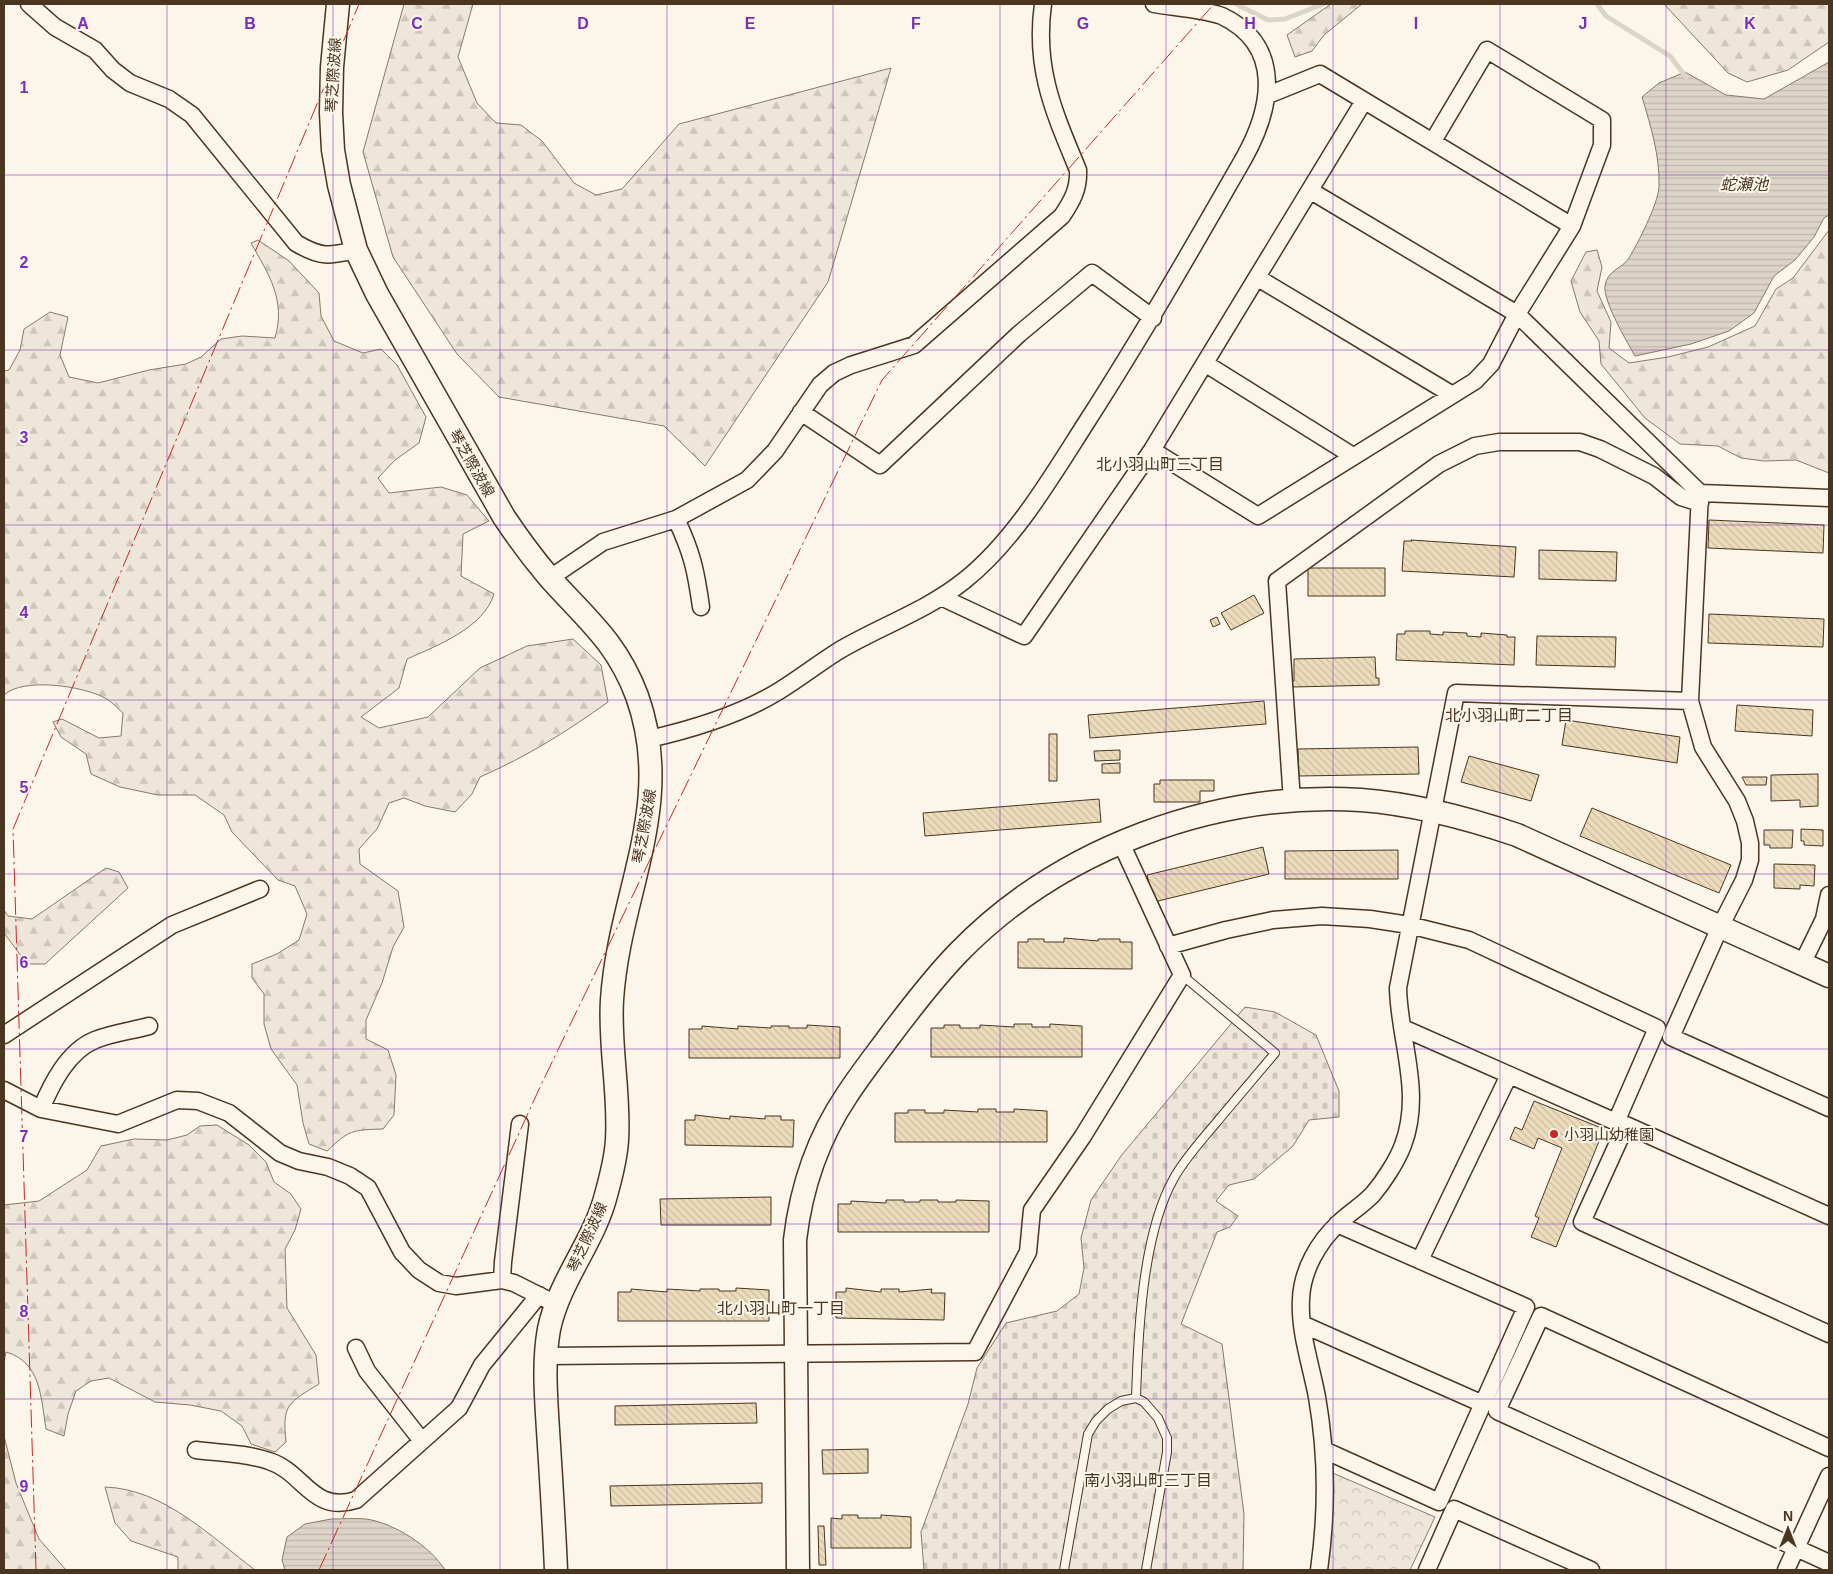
<svg xmlns="http://www.w3.org/2000/svg" width="1833" height="1574" font-family="Arial,'Noto Sans JP',sans-serif">
	<defs>
		<pattern id="forest-firs" width="22" height="20" patternUnits="userSpaceOnUse" patternTransform="scale(1.25)"><rect width="22" height="20" fill="#ede6d9"/><path d="M5 1l3.5 6h-7zM16 11l3.5 6h-7z" fill="#cdc6ba"/></pattern>
		<pattern id="cemetery-stones" width="16" height="16" patternUnits="userSpaceOnUse" patternTransform="scale(1.25)"><rect width="16" height="16" fill="#ede6d9"/><path d="M2 7V4a2 2 0 0 1 4 0v3zM10 15v-3a2 2 0 0 1 4 0v3z" fill="#cdc6ba"/></pattern>
		<pattern id="park-crowns" width="20" height="18" patternUnits="userSpaceOnUse" patternTransform="scale(1.25)"><rect width="20" height="18" fill="#ede6d9"/><path d="M2 6a3 3 0 1 1 6 0M12 15a3 3 0 1 1 6 0" fill="none" stroke="#cdc6ba"/></pattern>
		<pattern id="water-rules" width="6" height="5" patternUnits="userSpaceOnUse" patternTransform="scale(1.25)"><rect width="6" height="5" fill="#dcd4c6"/><path d="M0 2.5h6" fill="none" stroke="#beb7aa"/></pattern>
		<pattern id="building-back-hatch" width="6" height="6" patternUnits="userSpaceOnUse" patternTransform="scale(1.25)"><rect width="6" height="6" fill="#ecdcbc"/><path d="M-1 5l2 2M0 0l6 6M5-1l2 2" fill="none" stroke="#ccbda1"/></pattern>
	</defs>
	<rect width="100%" height="100%" fill="#fbf6e9"/>
	<path fill="url(#forest-firs)" stroke="#887966" d="M404 4H473L458 57 477 103 496 123 521 125 542 141 574 183 596 195 622 189 679 124 891 68 828 282 705 466 664 426 499 397 457 354 393 257 363 152Z
		M1331 4H1362L1324 35 1312 51 1295 57 1287 35Z
		M1664 4H1829V42L1788 70 1747 82 1728 73Z
		M1829 230V473L1796 460 1764 461 1741 458 1718 446 1680 444 1645 418 1601 364 1599 341 1580 312 1571 281 1586 252 1597 250 1602 267 1597 291 1611 322 1609 348 1629 363 1668 357 1708 347 1755 326 1776 289 1793 278Z
		M258 240 289 261 319 293 321 316 334 341 363 353 381 349 397 365 426 417 419 443 395 460 378 478 389 493 441 487 467 495 489 521 463 534 461 576 494 594C484 628 436 646 407 659L399 688 361 717 379 728 428 717 480 668 527 646 573 639 601 665 608 702C566 732 528 756 480 777L472 794 455 812 425 806 404 798 389 803 377 829 359 849 360 864 398 891 404 927 393 947 382 983 366 1020V1039L388 1050 396 1075 394 1115 383 1129C352 1130 349 1130 327 1151L309 1144 303 1123 297 1085 271 1049 264 1024V994L252 978V964L277 954 299 940 307 914 295 886 278 880 232 832 224 815 195 795H158L120 787 91 774 86 754 61 737 53 722 62 719 99 738 121 736 123 713C117 708 111 701 105 698 83 686 23 677 4 695V371L9 370 20 350 24 329 50 312 68 317 60 355 69 377 98 383 149 370 186 364 201 357 221 339 242 336 275 338C286 300 269 275 251 243Z
		M106 868 119 872 128 888 45 964H27L4 933V910L8 916 32 919Z
		M217 1125 249 1145 266 1162 274 1182 291 1194 301 1209 295 1230 285 1249 287 1308 316 1355 319 1384C288 1403 282 1404 286 1442L275 1452 251 1444 242 1426 221 1411 190 1405 155 1402 109 1378 91 1381 76 1391 68 1414 64 1436 46 1429C41 1398 41 1362 6 1352L4 1362V1205L39 1201 87 1170 101 1146 134 1139 167 1140 187 1135 200 1126Z
		M4 1436 16 1483 39 1539 66 1570H4Z
		M105 1487C164 1489 210 1536 255 1570H178V1557L131 1541 115 1523Z"/>
	<path fill="url(#cemetery-stones)" stroke="#887966" d="M1245 1007 1275 1012 1316 1035 1339 1091V1117L1309 1120 1293 1146 1254 1179 1229 1185 1216 1201 1238 1216 1230 1227 1217 1232 1181 1324 1222 1344 1244 1514 1243 1570H924L921 1532 968 1404 977 1368 1006 1323 1057 1311 1079 1294 1084 1268 1081 1238 1091 1200 1121 1156Z"/>
	<path fill="url(#park-crowns)" stroke="#887966" d="M1328 1471 1435 1517 1410 1570H1322Z"/>
	<path fill="url(#water-rules)" stroke="#887966" d="M1829 62V215L1824 218 1814 237 1795 260 1774 276 1754 313 1729 331 1691 344 1635 356C1627 342 1603 301 1605 286 1607 270 1622 269 1629 258 1638 243 1658 204 1659 187 1660 156 1651 127 1642 97L1659 83 1685 72 1726 95 1764 99Z
		M331 1519C342 1519 354 1518 366 1519 394 1523 430 1546 445 1570H285L282 1560 287 1537 305 1524Z"/>
	<g fill="none" stroke-linecap="round" stroke-linejoin="round">
		<path stroke="#dcd4c6" stroke-width="5" d="M1236 4 1268 20 1285 19 1323 4
			M1597 4 1606 16 1670 56 1686 77"/>
	</g>
	<path fill="url(#building-back-hatch)" stroke="#4a3520" d="M1709 520 1824 525 1823 553 1708 548Z
		M1411 540 1516 547 1514 577 1402 571 1404 541H1412Z
		M1539 550 1617 552 1616 581 1539 579Z
		M1308 568H1385V596H1308Z
		M1254 595 1264 613 1231 630 1221 613Z
		M1709 614 1824 619 1823 647 1708 643Z
		M1217 617 1220 624 1213 627 1210 620Z
		M1405 631H1430V634L1443 635V632L1467 633V636L1481 637V633L1507 635V637H1515L1514 665 1396 660 1397 634H1405Z
		M1537 636 1616 637 1615 667 1536 665Z
		M1375 657 1376 678H1379V685L1292 687V681H1294V659Z
		M1264 701 1266 724 1090 738 1088 715Z
		M1737 705 1813 710 1812 736 1735 731Z
		M1566 720 1680 737 1677 763 1562 745Z
		M1049 734H1057V781H1049Z
		M1418 747 1419 774 1299 776 1298 749Z
		M1120 750V760L1095 761 1094 751Z
		M1469 756 1539 775 1531 801 1461 782Z
		M1120 763V773H1102V764Z
		M1818 774V806L1800 807V800L1771 801V775Z
		M1742 777H1767L1766 785H1746Z
		M1160 780H1214V791H1200V802H1154V784H1160Z
		M1099 799 1101 822 925 836 923 813Z
		M1592 808 1731 865 1719 893 1580 836Z
		M1801 829 1823 830V846L1804 845V841H1801Z
		M1764 830H1793L1792 848H1770V845H1764Z
		M1263 847 1269 874 1154 902 1147 875Z
		M1398 850V879H1285V851Z
		M1774 864 1815 865 1814 886 1800 885V889L1774 888Z
		M1064 938 1098 941V939H1120V942H1132V969L1018 968V942H1028V939H1044V942H1064Z
		M1014 1024H1032V1027H1050V1024L1082 1026V1057H931V1028H944V1025H960V1028H980V1025L1014 1027Z
		M807 1025 840 1027V1058H689V1029H702V1026L738 1029V1026L771 1028V1026H789V1028H807Z
		M1534 1101 1604 1129 1556 1247 1531 1237 1539 1218 1535 1216 1562 1148 1538 1138 1534 1149 1510 1139 1515 1127 1522 1130Z
		M978 1109H996V1112H1014V1109L1047 1111V1142H895V1113H908V1110H925V1113H944V1110L978 1112Z
		M695 1115 730 1119V1116L765 1119V1116H781V1120H794L793 1147 685 1145V1120H695Z
		M771 1197V1225H661L660 1199Z
		M886 1200H904V1202H920V1200H938V1202H956V1200L989 1201V1232H838V1204H851V1201L886 1203Z
		M736 1288 769 1290V1321H618V1292H631V1289L667 1292V1289L700 1291V1289H719V1291H736Z
		M846 1288 881 1292V1289H899V1292L932 1289 931 1293H945L944 1320 836 1318V1292H846Z
		M756 1403 757 1423 615 1425V1406Z
		M868 1449V1473L823 1474 822 1450Z
		M762 1483V1503L611 1506 610 1486Z
		M842 1515H858V1518H881V1515L911 1517V1548H831V1518L842 1519Z
		M818 1526H824L826 1565H819Z"/>
	<g fill="none" stroke-linecap="round" stroke-linejoin="round">
		<defs>
			<path id="lane" d="M1136 1398C1138 1335 1142 1234 1174 1178 1185 1158 1201 1141 1216 1123 1235 1100 1255 1077 1275 1053L1182 975
				M1064 1570 1088 1434 1096 1421 1108 1409 1121 1401 1136 1398 1144 1402 1158 1418 1167 1438V1452L1146 1570"/>
			<path id="street" d="M29 4 55 27 95 50 113 70 130 83 169 99 192 115 296 243C321 258 329 256 356 250
				M1268 95 1320 74 1572 226
				M1311 191 1517 314 1700 493 1829 498
				M1258 278 1451 394
				M1206 364 1353 456
				M801 412 880 465 1019 334 1092 273 1153 318
				M1152 450 1258 516 1475 381 1491 364 1517 314 1572 226 1602 145V120L1487 50 1433 141
				M1700 493 1690 701 1703 747 1737 801 1745 821 1750 843V860L1744 880 1720 927 1671 1037 1829 1108
				M676 519C692 552 696 571 701 607
				M550 578 603 542 676 519 747 480 775 451 820 385 834 373 851 365 914 345 1062 216C1072 201 1079 189 1078 170 1054 112 1034 69 1043 4
				M941 597 1024 636 1152 450 1364 101
				M649 739C693 729 740 715 779 691 800 678 819 663 840 650 881 626 928 610 965 580 1015 540 1052 476 1086 423 1142 336 1193 247 1244 158 1272 108 1284 46 1222 16 1207 10 1171 7 1154 4
				M1292 801 1277 581 1439 464 1475 446 1499 442H1580L1600 449 1654 476 1681 497 1700 503
				M1168 946 1226 930 1273 920 1322 916 1370 919 1409 925 1469 940 1657 1028 1616 1122 1403 1028
				M1802 964 1824 919 1829 895
				M4 1035 172 925 260 889
				M4 1090 41 1109 118 1124 177 1100 198 1101 229 1113 280 1153 299 1161 328 1167 350 1176 368 1188 402 1252 419 1270 439 1283 456 1286 502 1280 514 1283 556 1304
				M41 1109C52 1083 68 1051 95 1040 112 1033 131 1031 149 1026
				M1829 1216 1626 1125 1582 1222 1829 1334
				M1420 1260 1509 1075
				M502 1280 503 1262 520 1124
				M1302 1324 1483 1404
				M356 1348 367 1371 422 1441
				M546 1356 975 1352 1028 1252 1032 1210 1083 1136 1182 975 1121 843
				M1829 1448 1541 1316 1497 1411 1829 1563
				M196 1450C219 1453 246 1453 269 1461 304 1472 312 1514 356 1500L459 1408 482 1365 539 1295
				M1324 1450 1439 1502 1526 1307 1337 1224
				M1319 1570C1327 1513 1327 1454 1317 1397 1311 1365 1299 1331 1301 1299 1302 1271 1318 1242 1339 1223 1349 1213 1363 1205 1373 1194 1384 1181 1397 1161 1403 1145 1423 1092 1399 1040 1398 988L1456 693 1690 701
				M1427 1570 1454 1509 1591 1570
				M1786 1570 1829 1476"/>
			<path id="secondary" d="M338 4 332 67 331 113 333 150 339 185 356 250 377 294 504 517C518 538 532 557 548 576 585 618 616 640 637 696 676 805 619 892 612 1000 609 1046 620 1093 617 1140 616 1158 611 1177 606 1195 594 1242 559 1281 549 1329 543 1362 546 1397 548 1430 551 1477 554 1523 556 1570
				M798 1570 795 1240C801 1189 818 1138 847 1095 860 1075 875 1056 889 1037 910 1009 933 979 958 953 1060 848 1215 791 1361 800 1415 804 1467 818 1517 835L1829 976"/>
		</defs>
		<use href="#lane" stroke="#4a3520" stroke-width="10"/>
		<use href="#street" stroke="#4a3520" stroke-width="19"/>
		<use href="#secondary" stroke="#4a3520" stroke-width="25"/>
		<use href="#lane" stroke="#fbf6e9" stroke-width="8"/>
		<use href="#street" stroke="#fbf6e9" stroke-width="16"/>
		<use href="#secondary" stroke="#fbf6e9" stroke-width="22"/>
		<path stroke="#c62828" stroke-width="1" stroke-dasharray="18 4 2.5 4" stroke-linecap="butt" d="M36 1570 13 829 359 4
			M319 1570 541 1085 882 380 1214 4"/>
	</g>
	<path fill="none" stroke="#7b2cbf" stroke-width="1" stroke-opacity="0.55" d="M167 4V1570M333 4V1570M500 4V1570M667 4V1570M833 4V1570M1000 4V1570M1166 4V1570M1333 4V1570M1500 4V1570M1666 4V1570M4 175H1829M4 350H1829M4 525H1829M4 700H1829M4 874H1829M4 1049H1829M4 1224H1829M4 1399H1829"/>
	<circle fill="#c62828" stroke="#fbf6e9" stroke-width="2" cx="1554" cy="1134" r="5"/>
	<g text-anchor="middle" dominant-baseline="central" stroke-width="4" stroke-linejoin="round" paint-order="stroke">
		<g font-size="15" fill="#4a3520" stroke="#fbf6e9">
			<text transform="translate(333 75) rotate(-87)">琴芝際波線</text>
			<text transform="translate(472 463) rotate(60)">琴芝際波線</text>
			<text transform="translate(644 826) rotate(-80)">琴芝際波線</text>
			<text transform="translate(587 1237) rotate(-66)">琴芝際波線</text>
		</g>
		<g font-size="15" fill="#4a3520" stroke="#fbf6e9" text-anchor="start">
			<text x="1564" y="1134">小羽山幼稚園</text>
		</g>
		<g font-size="16" font-style="italic" fill="#4a3520" stroke="#fbf6e9">
			<text x="1744" y="184">蛇瀬池</text>
		</g>
		<g font-size="16" fill="#4a3520" stroke="#fbf6e9">
			<text x="1160" y="464">北小羽山町三丁目</text>
			<text x="1509" y="715">北小羽山町二丁目</text>
			<text x="781" y="1308">北小羽山町一丁目</text>
			<text x="1148" y="1480">南小羽山町三丁目</text>
		</g>
	</g>
	<g font-size="16" text-anchor="middle" font-weight="bold" fill="#7b2cbf" stroke="#fbf6e9" stroke-width="4" stroke-linejoin="round" paint-order="stroke">
		<text x="83" y="29">A</text>
		<text x="250" y="29">B</text>
		<text x="417" y="29">C</text>
		<text x="583" y="29">D</text>
		<text x="750" y="29">E</text>
		<text x="916" y="29">F</text>
		<text x="1083" y="29">G</text>
		<text x="1250" y="29">H</text>
		<text x="1416" y="29">I</text>
		<text x="1583" y="29">J</text>
		<text x="1750" y="29">K</text>
		<text x="24" y="93">1</text>
		<text x="24" y="268">2</text>
		<text x="24" y="443">3</text>
		<text x="24" y="618">4</text>
		<text x="24" y="793">5</text>
		<text x="24" y="968">6</text>
		<text x="24" y="1142">7</text>
		<text x="24" y="1317">8</text>
		<text x="24" y="1492">9</text>
	</g>
	<rect width="1833" height="1574" fill="none" stroke="#4a3520" stroke-width="10"/>
	<g transform="translate(1788 1529)" stroke="#fbf6e9" stroke-width="4" paint-order="stroke">
	<path d="M0-4L9 19L0 12L-9 19Z" fill="#4a3520"/>
	<text y="-8" font-size="14" font-weight="bold" text-anchor="middle" fill="#4a3520">N</text>
	</g>
</svg>
